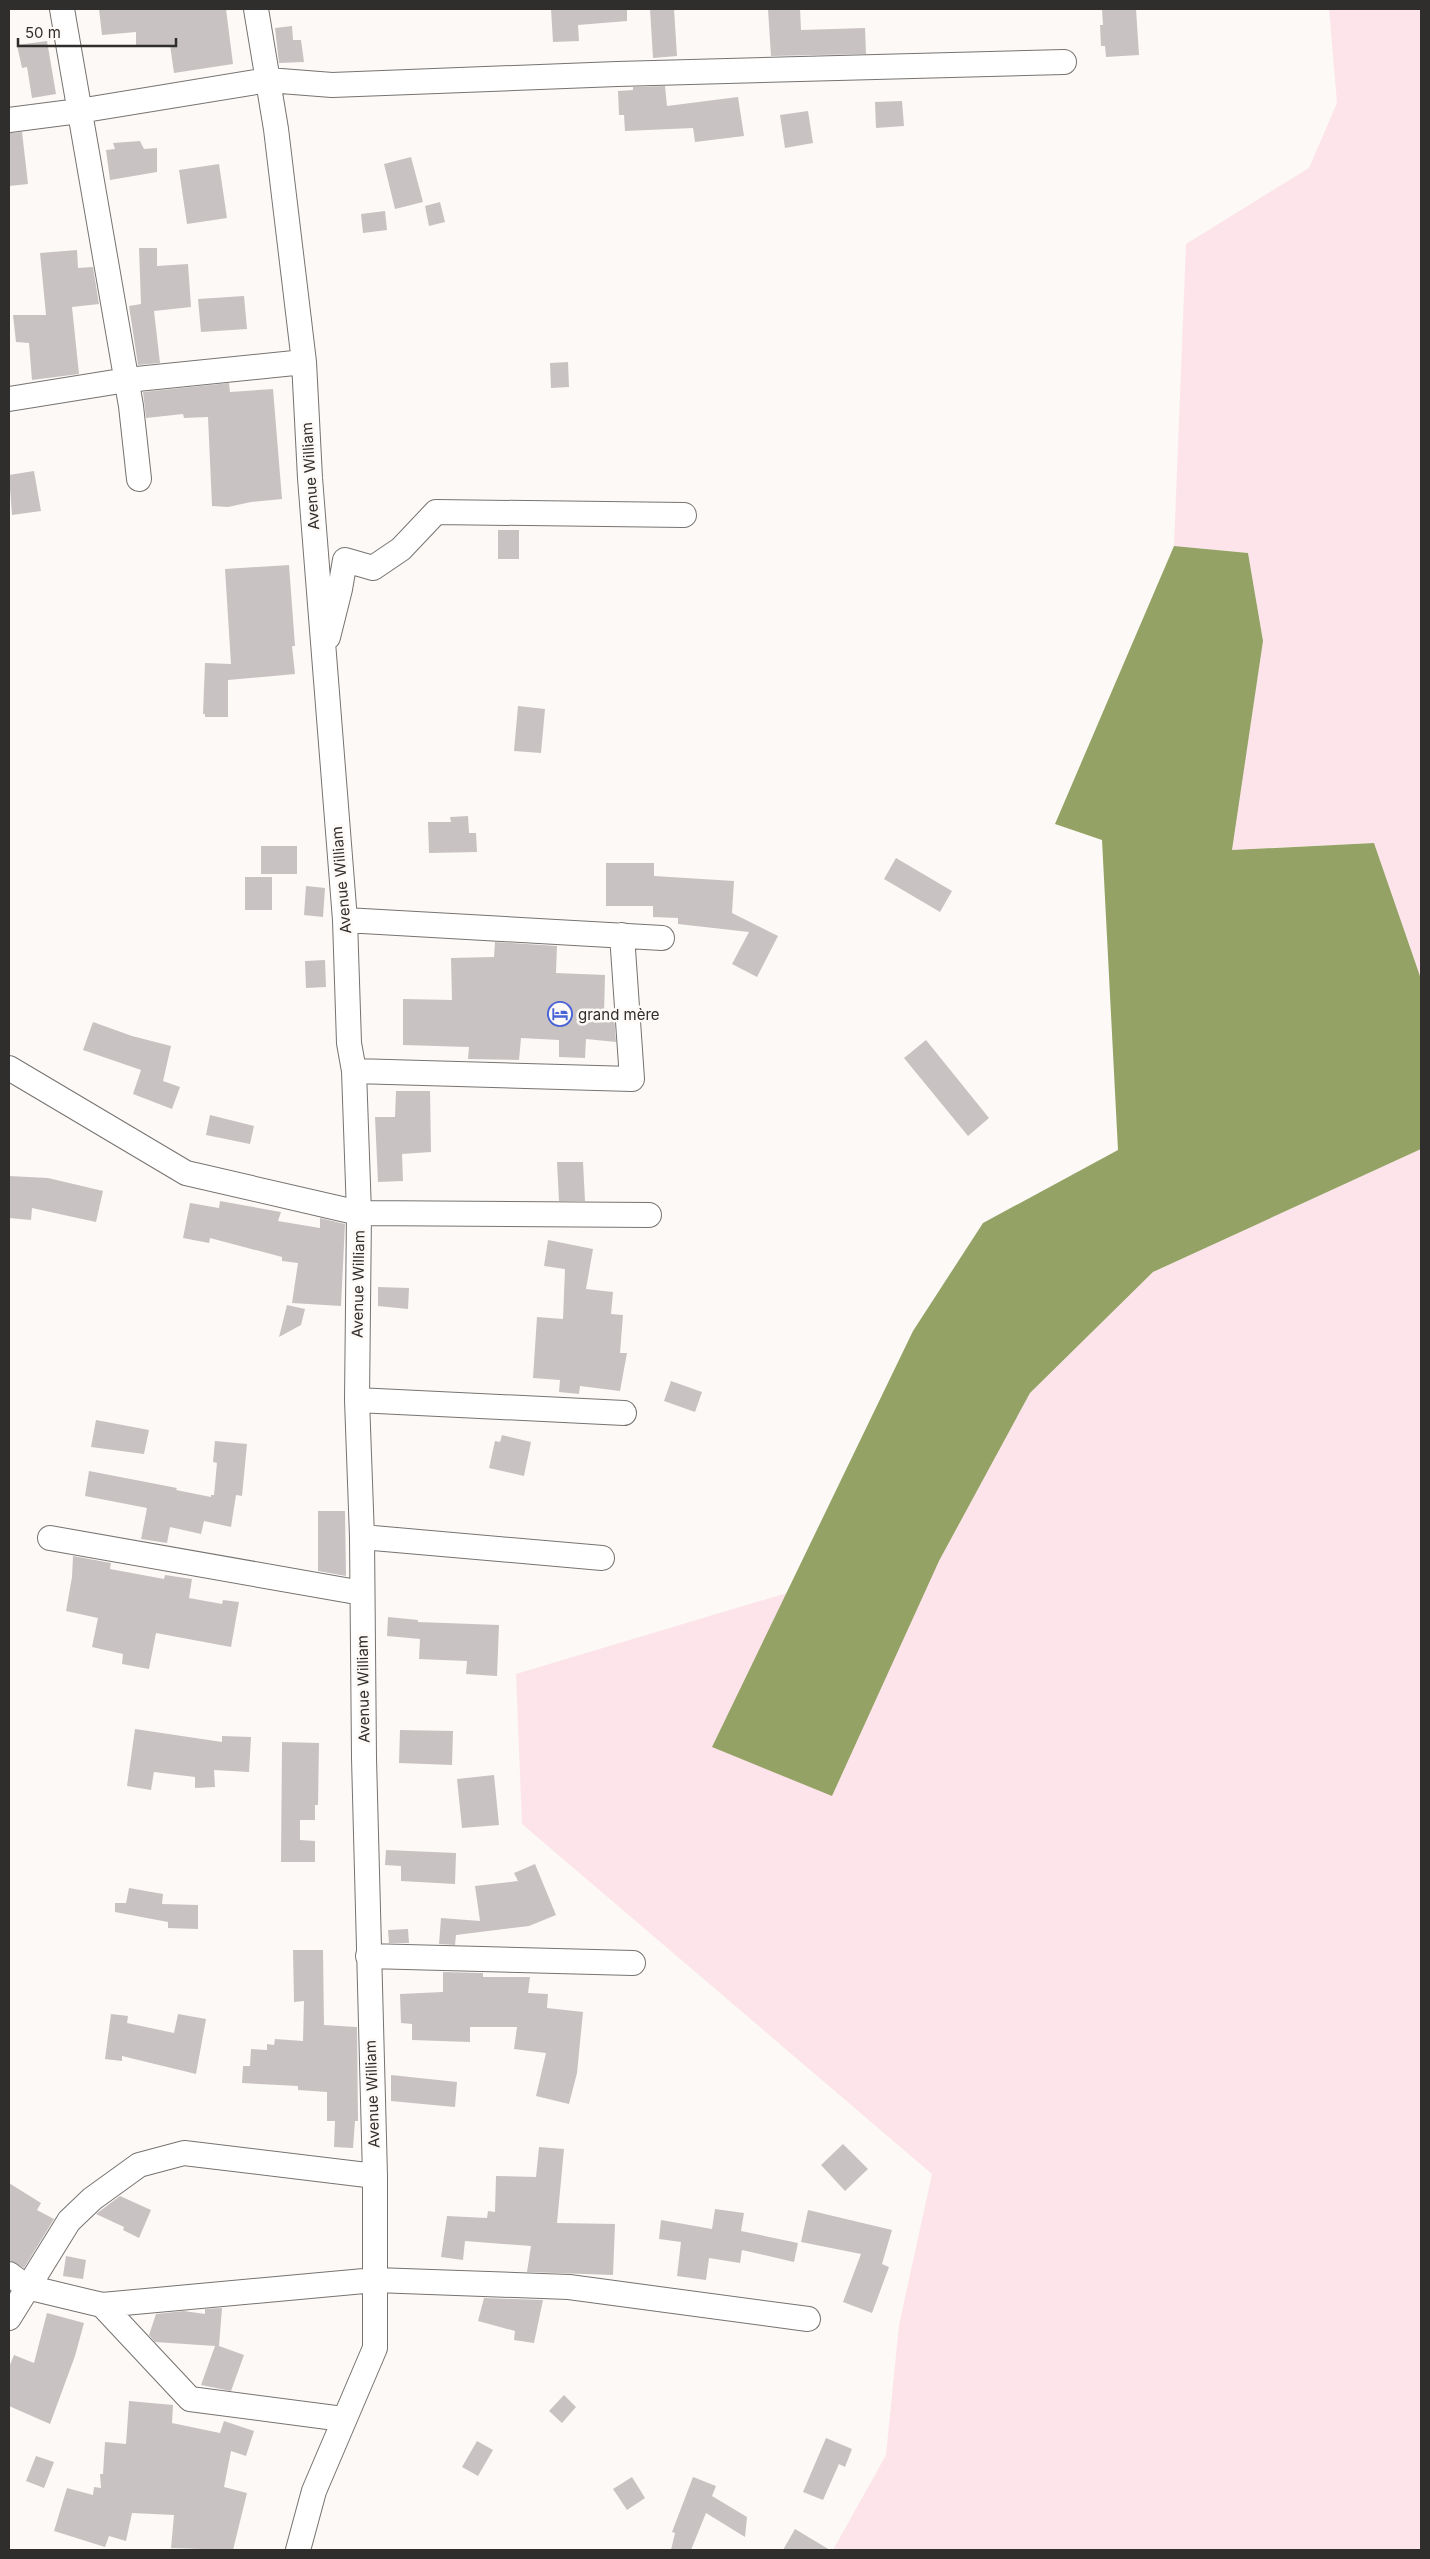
<svg xmlns="http://www.w3.org/2000/svg" width="1430" height="2559" font-family="Inter,sans-serif">
	<rect width="100%" height="100%" fill="#fcf9f6"/>
	<path fill="#fce4ea" d="M1329 9H1421V979L1374 843 1231 850 1263 641 1248 553 1174 546 1186 244 1309 168 1337 103Z
		M1421 1149V2550H833L886 2455 899 2325 932 2174 522 1824 516 1674 787 1593 713 1747 939 1561 1030 1393 1153 1272Z"/>
	<path fill="#94a365" d="M1174 546 1248 553 1263 641 1232 850 1374 843 1421 979V1149L1153 1272 1030 1393 939 1561 832 1796 712 1747 913 1331 983 1223 1118 1150 1102 840 1055 824Z"/>
	<path fill="#c8c3c2" d="M99 9H226L233 64 174 73 170 45 136 46V32L102 35Z
		M551 9H627V21L578 25 579 41 553 42Z
		M650 9H674L677 56 653 58Z
		M768 9H800L801 30 865 28 866 54 771 56Z
		M1102 9H1136L1139 55 1106 57 1105 46H1101L1100 25H1103Z
		M292 26 293 40H301L304 62 279 63 275 28Z
		M47 41 56 94 32 98 27 67 22 68 17 45Z
		M665 86 667 106 738 97 744 136 695 142 693 128 625 131 624 115H619L618 91 633 90V87Z
		M902 101 904 126 876 128 875 102Z
		M808 111 813 143 785 148 780 115Z
		M22 132 28 184 9 186V133Z
		M140 141 144 149 157 148V172L110 180 106 150 115 149 113 143Z
		M411 157 423 202 395 209 384 164Z
		M219 164 227 218 187 224 179 170Z
		M440 202 445 222 429 226 425 206Z
		M385 211 387 230 363 233 361 214Z
		M139 248H157V266L188 264 191 307 154 311 160 363 138 365 129 306 141 304Z
		M77 250 78 268 93 267 99 304 72 307 79 374 32 380 29 343 16 342 13 315H46L40 253Z
		M244 296 247 329 201 332 198 299Z
		M568 362 569 387 551 388 550 363Z
		M229 383 230 392 273 389 282 499 251 502 228 507 212 506 208 417 184 418 183 414 146 418 143 392Z
		M34 471 41 511 12 515 9 475Z
		M498 530H519V559H498Z
		M289 565 295 646H292L295 674 228 680V717H205V714H203L205 663 231 664 225 569Z
		M518 706 545 709 541 753 514 751Z
		M468 816 469 833H476L477 852 429 853 428 822H451L450 817Z
		M261 846H297V874H261Z
		M896 858 952 891 940 912 884 879Z
		M606 863H654V876L734 881 732 913 778 936 757 977 732 964 749 932 678 924V918L653 917V906H606Z
		M245 877H272V910H245Z
		M306 886 325 888 323 917 304 915Z
		M495 942 557 946 556 973 605 975 604 1014 614 1015 616 1042 586 1039 585 1058 559 1057V1040L521 1038 519 1060 468 1059 469 1047 403 1045V999L452 1000 451 958 494 957Z
		M325 960 326 987 306 988 305 961Z
		M93 1022 132 1036 171 1046 163 1081 180 1087 172 1109 133 1094 141 1070 83 1050Z
		M926 1040 989 1118 968 1136 904 1058Z
		M396 1091H430L431 1152 402 1154 403 1181 378 1182 375 1117H395Z
		M210 1115 254 1126 250 1144 206 1135Z
		M557 1162H583L585 1201H559Z
		M9 1176 48 1178 103 1191 96 1222 32 1208 31 1220 9 1218Z
		M220 1201 281 1212 278 1221 320 1228V1218L345 1224 341 1306 292 1303 298 1263 282 1261V1257L210 1238 209 1243 183 1238 190 1203 219 1208Z
		M548 1240 593 1249 586 1289 613 1292 611 1314 623 1315 620 1353H627L620 1391 580 1386 579 1394 559 1392 560 1380 533 1378 537 1317 563 1319 565 1269 544 1266Z
		M378 1287 409 1288 408 1309 378 1306Z
		M287 1305 305 1309 301 1325 279 1337Z
		M671 1381 702 1392 695 1412 664 1401Z
		M96 1420 149 1430 144 1454 91 1447Z
		M502 1435 531 1442 524 1476 489 1468 495 1441 500 1442Z
		M215 1441 247 1444 242 1496 236 1495 231 1527 204 1521 201 1534 170 1527 167 1543 141 1539 147 1508 85 1496 89 1471 177 1488 176 1490 211 1497V1495H214L217 1463 213 1462Z
		M318 1511H345L346 1576 318 1571Z
		M73 1556 111 1563 110 1569 164 1579 165 1575 192 1579 189 1598 222 1604 223 1600 239 1602 231 1647 156 1633 149 1669 122 1664 123 1654 92 1647 98 1618 66 1611 72 1577Z
		M388 1617 418 1620V1622L499 1625 497 1676 466 1674 467 1661 419 1659 420 1639 387 1636Z
		M135 1729 222 1742V1736L251 1737 249 1772 214 1770 215 1787 195 1788V1777L154 1772 151 1790 127 1786Z
		M400 1730 453 1731 452 1765 399 1763Z
		M282 1742 319 1743 318 1805H315V1820H300V1840L315 1841V1862H281Z
		M494 1775 499 1825 462 1828 457 1779Z
		M386 1850 456 1853 455 1884 401 1881V1866L385 1865Z
		M535 1864 556 1915 529 1926 456 1935 455 1945 439 1944 441 1918 480 1921 475 1886 518 1881 514 1873Z
		M129 1888 163 1894 162 1904 198 1905V1929L168 1928V1922L115 1912V1903H126Z
		M408 1929 409 1943H389L388 1930Z
		M293 1950H323L324 2025 357 2027 358 2121H355L353 2148 334 2147 335 2121H327V2092L298 2090V2086L242 2083 243 2066H250L251 2049 267 2050V2044L274 2045 275 2039 303 2041 304 2001 294 2002Z
		M443 1972 483 1973V1977H530L528 1993 548 1994 547 2008 583 2012 577 2073 569 2104 536 2096 546 2053 514 2049 517 2027H470V2042L412 2040V2024L401 2023 400 1994 443 1992Z
		M111 2014 128 2016 127 2023 174 2033 178 2014 206 2019 196 2074 122 2056V2061L105 2059Z
		M391 2075 457 2082 455 2107 391 2101Z
		M843 2144 868 2169 845 2191 821 2165Z
		M539 2147 564 2149 557 2223 615 2224 613 2275 527 2272 531 2246 465 2241 463 2260 441 2257 447 2216 487 2218 488 2211 495 2212 496 2176 536 2177Z
		M9 2183 41 2203 37 2210 54 2219 24 2268 9 2260Z
		M120 2196 151 2210 139 2238 123 2230 124 2227 96 2214Z
		M715 2209 744 2213 741 2231 798 2243 794 2262 742 2250 740 2263 709 2258 706 2280 677 2276 681 2242 659 2239 661 2220 712 2229Z
		M808 2210 892 2230 882 2264 889 2267 872 2313 843 2302 861 2254 801 2242Z
		M66 2256 86 2260 83 2279 63 2276Z
		M484 2298 543 2300 534 2343 514 2340 515 2331 478 2321Z
		M222 2308 219 2346 244 2355 231 2391 201 2385 215 2346 155 2342 149 2335 156 2314 184 2311 205 2314V2309Z
		M47 2313 84 2323 75 2356 50 2424 9 2406V2367L14 2355 34 2363Z
		M564 2395 576 2407 562 2423 549 2411Z
		M129 2401 173 2405 172 2423 220 2433 224 2421 254 2431 246 2456 231 2451 224 2487 247 2493 233 2550 171 2548 174 2515 132 2513 126 2541 109 2536 105 2547 54 2531 67 2488 93 2495 94 2487 101 2488 100 2474H103L105 2442 126 2444Z
		M826 2438 852 2449 845 2467 839 2464 823 2500 803 2492Z
		M477 2441 493 2450 478 2476 462 2467Z
		M36 2456 54 2462 44 2488 26 2481Z
		M632 2477 645 2498 627 2510 613 2489Z
		M693 2477 716 2486 712 2496 747 2517 745 2537 706 2513 691 2550H671L675 2533 672 2532Z
		M795 2529 830 2550H783Z"/>
	<g fill="none" stroke-linecap="round" stroke-linejoin="round">
		<defs>
			<path id="minor" d="M62 9 131 406 139 479
				M256 9 276 129 304 362 310 478 345 920 349 1043 354 1071 359 1213 357 1400 362 1537 364 1758 375 2176V2348L314 2491 298 2550
				M9 120 79 111 268 80 332 85 617 74 1064 62
				M9 399 127 380 304 362
				M328 637 340 589 345 560 373 568 401 549 436 512 684 515
				M345 920 662 938
				M9 1068 186 1173 359 1213 649 1215
				M354 1071 632 1079 622 935
				M357 1400 624 1413
				M362 1537 602 1558
				M50 1538 362 1593
				M368 1956 633 1963
				M9 2274 27 2287 102 2305 375 2280 569 2287 808 2319
				M102 2305 190 2399 343 2419
				M9 2318 69 2221 92 2199 139 2165 184 2153 375 2176"/>
		</defs>
		<use href="#minor" stroke="#767371" stroke-width="26"/>
		<use href="#minor" stroke="#fff" stroke-width="24"/>
	</g>
	<defs>
		<symbol id="hotel-ring" viewBox="-11 -11 22 22"><circle r="9.5" fill="#fcf9f6" stroke="#4963d7" stroke-width="1.5"/><path d="M-6-4.5h1.5V1H6V5H4.5V3h-9V5H-6ZM-4 0a1.8 1.8 0 1 1 3.6 0ZM.5 0V-2.5h3Q6-2.5 6 0Z" fill="#4963d7"/></symbol>
	</defs>
	<g fill-rule="evenodd">
		<use href="#hotel-ring" x="546" y="1000" width="28" height="28"/>
	</g>
	<g text-anchor="middle" dominant-baseline="central" stroke-width="5" stroke-linejoin="round" paint-order="stroke">
		<g font-size="15" fill="#2f2e2d" stroke="#fcf9f6">
			<text transform="translate(310 476) rotate(-94)">Avenue William</text>
			<text transform="translate(341 880) rotate(-95)">Avenue William</text>
			<text transform="translate(358 1284) rotate(-89)">Avenue William</text>
			<text transform="translate(363 1689) rotate(-91)">Avenue William</text>
			<text transform="translate(372 2094) rotate(-92)">Avenue William</text>
		</g>
		<g font-size="15" fill="#2f2e2d" stroke="#fcf9f6" text-anchor="start">
			<text x="578" y="1014">grand mère</text>
		</g>
	</g>
	<rect width="1430" height="2559" fill="none" stroke="#2f2e2d" stroke-width="20"/>
	<path d="M18 38v8h158v-8" fill="none" stroke="#2f2e2d" stroke-width="2.5"/>
	<text x="25" y="38" font-size="15" fill="#2f2e2d" stroke="#fcf9f6" stroke-width="4" paint-order="stroke">50 m</text>
</svg>
